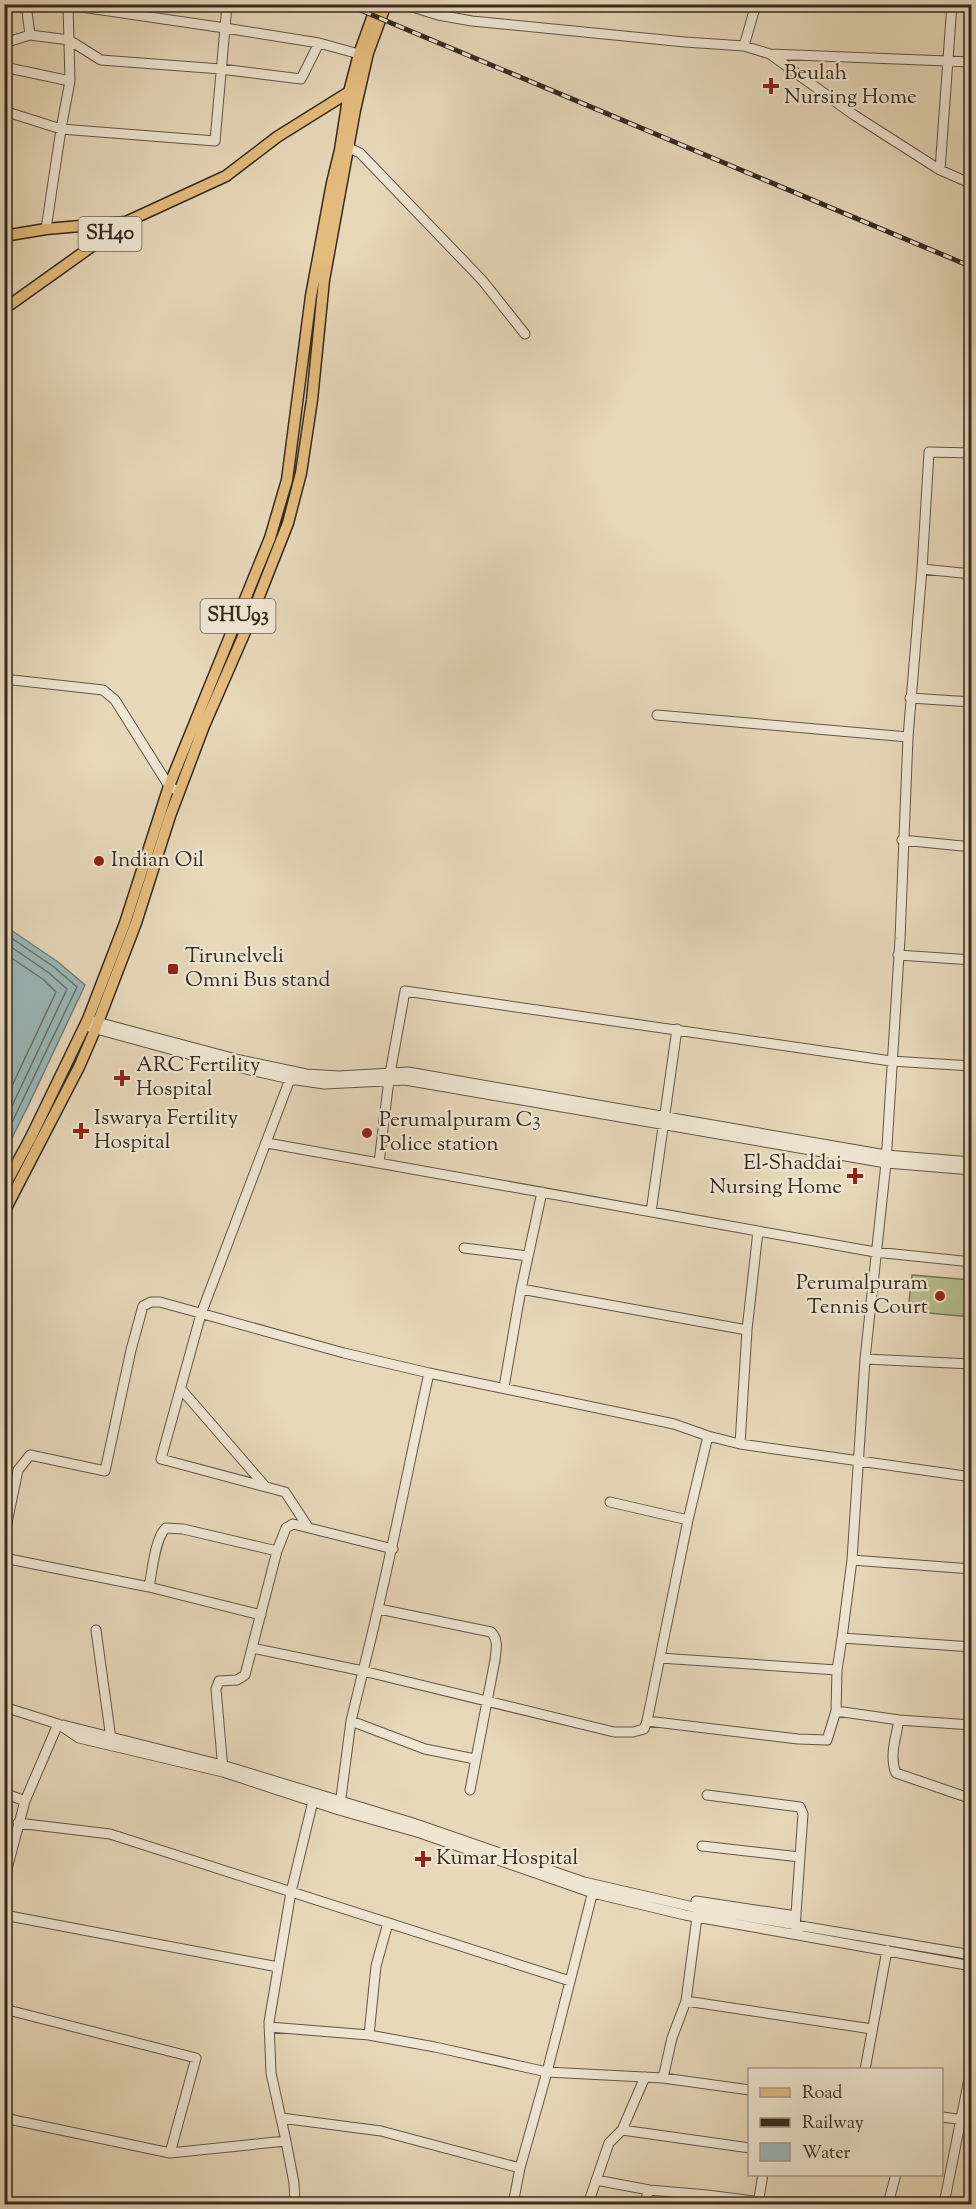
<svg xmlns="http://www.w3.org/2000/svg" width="976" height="2209" font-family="'Sorts Mill Goudy',serif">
	<rect width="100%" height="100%" fill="#e7d8ba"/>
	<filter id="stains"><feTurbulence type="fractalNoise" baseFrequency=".00333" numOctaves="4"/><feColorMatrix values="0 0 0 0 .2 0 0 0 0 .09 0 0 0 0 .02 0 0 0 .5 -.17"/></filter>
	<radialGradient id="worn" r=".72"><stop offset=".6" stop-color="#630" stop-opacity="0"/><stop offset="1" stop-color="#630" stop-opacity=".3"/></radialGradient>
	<path fill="#b8be8e" stroke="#767456" stroke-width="1.5" d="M912 1275 971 1280V1317L908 1311Z"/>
	<path fill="#9ab8b9" stroke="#727f7b" stroke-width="1.5" d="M5 926 58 962 85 985 29 1104 5 1152Z"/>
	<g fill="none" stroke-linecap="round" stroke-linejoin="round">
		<path stroke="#68716c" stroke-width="1.5" d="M4 933 54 967 77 987 4 1139
			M4 942 49 973 67 989 4 1123
			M4 953 44 980 56 992 4 1103"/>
		<defs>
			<path id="minor" d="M403 4 438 15 472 21 685 42 744 46 770 54 854 115 940 170 972 184
				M30 35 69 40 101 60 221 69 301 79 319 43 225 28 227 4
				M4 43 30 35 26 4
				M319 43 359 54
				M744 46 756 4
				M770 54 972 62
				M4 67 70 81
				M4 111 61 129 70 81 68 5 225 28 215 141 61 129 46 229
				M349 148 360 153 482 280 525 334
				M940 170 952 4
				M972 453 929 452 922 569 908 737 900 939 886 1163 865 1359 852 1560 972 1569
				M922 569 972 574
				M4 679 103 690 115 700 169 786 179 792
				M910 698 972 702
				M657 715 908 737
				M902 840 972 847
				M898 955 972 960
				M93 1021 240 1060 306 1074 339 1076 408 1072 886 1155 972 1162
				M89 1027 232 1066 290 1079 324 1084 405 1080 886 1163 972 1170
				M290 1079 201 1314 161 1459 285 1492 308 1527
				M267 1143 875 1252 972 1262
				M379 1163 389 1079 405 991 891 1061 972 1066
				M651 1212 677 1029
				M464 1248 528 1256
				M521 1289 747 1330
				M865 1359 972 1364
				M504 1387 521 1289 542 1192
				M181 1389 265 1486
				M708 1436 688 1520 647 1721 644 1729 633 1732H614L363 1671C388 1573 407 1473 429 1373L674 1424 708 1436 740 1444 972 1477
				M740 1444 747 1330 758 1231
				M610 1502 688 1520
				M4 1537 18 1470 30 1455 105 1471 131 1350 143 1306 151 1302H160L344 1353 429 1373
				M4 1558 149 1587 261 1615
				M852 1560 842 1638 972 1647
				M149 1587C152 1573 155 1537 166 1528L183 1529 277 1551
				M379 1609 491 1632C499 1640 496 1650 495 1660L470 1790
				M96 1630 111 1739
				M252 1648 363 1671 351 1721 340 1805
				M660 1658 837 1670
				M4 1707 58 1724 79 1738 223 1772 339 1810 420 1833 593 1893 685 1915 972 1966
				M836 1711 899 1720
				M351 1721 425 1749 475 1759
				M647 1721 798 1739 827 1740 836 1711 837 1670 842 1638
				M63 1725 222 1765 413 1823 584 1882 702 1909 972 1955
				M972 1725 899 1720C896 1737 889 1757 896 1773L972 1799
				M223 1770 216 1689 219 1681 237 1680 245 1675 277 1551 286 1528 293 1524 393 1549
				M4 1793 25 1801
				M707 1795 800 1807 803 1814 795 1928
				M18 1823 110 1834 570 1981
				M702 1846 800 1857
				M4 1880 25 1801 58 1724
				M696 1901 796 1916
				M4 1915 278 1967
				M686 2001 872 2029
				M4 2009 196 2058 170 2153 4 2118
				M269 2027 369 2035 435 2047 547 2072 663 2078 750 2090
				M369 2035 376 1966 388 1923
				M865 2070 887 1950
				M663 2078 672 2038 686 2001 697 1917
				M942 2117 972 2121
				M281 2118 381 2131 520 2168
				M622 2130 750 2148
				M170 2153 286 2141
				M596 2180 649 2190
				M514 2200 528 2204
				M295 2204 294 2183 286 2141 271 2073 269 2022 291 1892 313 1801
				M513 2204 520 2168 547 2072 594 1887
				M588 2204 609 2143 622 2130 645 2077
				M644 2204 649 2190 707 2195 777 2204
				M758 2204 763 2174
				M888 2204 896 2174
				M944 2204 972 2064"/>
			<path id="major" d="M4 236 46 229 126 222
				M4 309 126 222 226 176 277 137 349 92
				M4 1187 31 1137 88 1019 125 923 169 786 270 538 287 480 311 296 332 183 340 150 349 92 359 54 377 4
				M4 1212 79 1067 95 1030 136 923 170 816 204 726 245 632 288 523 301 473 312 400 324 280 355 110 368 53 386 4"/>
		</defs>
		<use href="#minor" stroke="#625646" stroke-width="11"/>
		<use href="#major" stroke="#352a1f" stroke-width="13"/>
		<use href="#minor" stroke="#efe6d2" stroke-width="9"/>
		<use href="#major" stroke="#e4bc7d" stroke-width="10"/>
		<defs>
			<path id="rail" d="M346 4 972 267"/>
		</defs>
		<use href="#rail" stroke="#352a1f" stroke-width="5"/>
		<use href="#rail" stroke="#efe6d2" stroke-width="3" stroke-dasharray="9" stroke-linecap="butt"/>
	</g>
	<g fill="#8f2418" stroke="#efe6d2" stroke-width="2">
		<path d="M768 77h6v6h6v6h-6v6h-6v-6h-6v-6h6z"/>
		<circle cx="99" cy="861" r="6"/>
		<rect x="167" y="963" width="12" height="12" rx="3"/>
		<path d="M119 1069h6v6h6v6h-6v6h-6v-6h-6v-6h6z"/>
		<path d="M78 1122h6v6h6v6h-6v6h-6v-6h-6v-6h6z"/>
		<circle cx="367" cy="1133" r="6"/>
		<path d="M852 1167h6v6h6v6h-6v6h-6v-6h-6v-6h6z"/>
		<circle cx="940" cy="1296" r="6"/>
		<path d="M420 1850h6v6h6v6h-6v6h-6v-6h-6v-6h6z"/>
	</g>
	<g text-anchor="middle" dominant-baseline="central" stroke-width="4.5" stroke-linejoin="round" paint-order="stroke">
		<g fill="#efe6d2" stroke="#6d6255" stroke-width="1.5">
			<rect x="78.5" y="217" width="63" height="34" rx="4.5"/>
			<rect x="200.5" y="599" width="75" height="34" rx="4.5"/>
		</g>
		<g font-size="20" font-weight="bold" fill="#352a1f">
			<text x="110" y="234">SH40</text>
			<text x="238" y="616">SHU93</text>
		</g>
		<g font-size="21" fill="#352a1f" stroke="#efe6d2" text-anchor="start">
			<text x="784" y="74">Beulah<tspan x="784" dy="24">Nursing Home</tspan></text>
			<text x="111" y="861">Indian Oil</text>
			<text x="185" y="957">Tirunelveli<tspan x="185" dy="24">Omni Bus stand</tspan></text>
			<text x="136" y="1066">ARC Fertility<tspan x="136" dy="24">Hospital</tspan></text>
			<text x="94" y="1119">Iswarya Fertility<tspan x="94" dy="24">Hospital</tspan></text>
			<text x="379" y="1121">Perumalpuram C3<tspan x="379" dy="24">Police station</tspan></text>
			<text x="842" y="1164" text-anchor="end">El-Shaddai<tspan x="842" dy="24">Nursing Home</tspan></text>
			<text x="928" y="1284" text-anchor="end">Perumalpuram<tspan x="928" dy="24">Tennis Court</tspan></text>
			<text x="436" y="1859">Kumar Hospital</text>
		</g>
	</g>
	<rect width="976" height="2209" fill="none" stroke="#e7d8ba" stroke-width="24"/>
	<rect x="6" y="6" width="964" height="2197" fill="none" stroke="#352a1f" stroke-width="3"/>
	<rect x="12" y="12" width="952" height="2185" fill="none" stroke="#352a1f" stroke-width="1.5"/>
	<rect x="748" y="2068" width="195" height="108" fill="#efe6d2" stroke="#a59b8a" stroke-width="1.5"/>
	<rect x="760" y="2088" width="30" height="9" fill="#e4bc7d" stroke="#a59b8a" stroke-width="1.5"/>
	<text x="802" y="2098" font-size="18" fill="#352a1f">Road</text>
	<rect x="760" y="2118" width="30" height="9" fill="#352a1f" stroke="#a59b8a" stroke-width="1.5"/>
	<text x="802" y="2128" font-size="18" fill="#352a1f">Railway</text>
	<rect x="760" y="2143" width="30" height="18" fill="#9ab8b9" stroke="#a59b8a" stroke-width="1.5"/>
	<text x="802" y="2158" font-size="18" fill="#352a1f">Water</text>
	<rect width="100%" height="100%" filter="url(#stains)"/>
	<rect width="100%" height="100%" fill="url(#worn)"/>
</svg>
